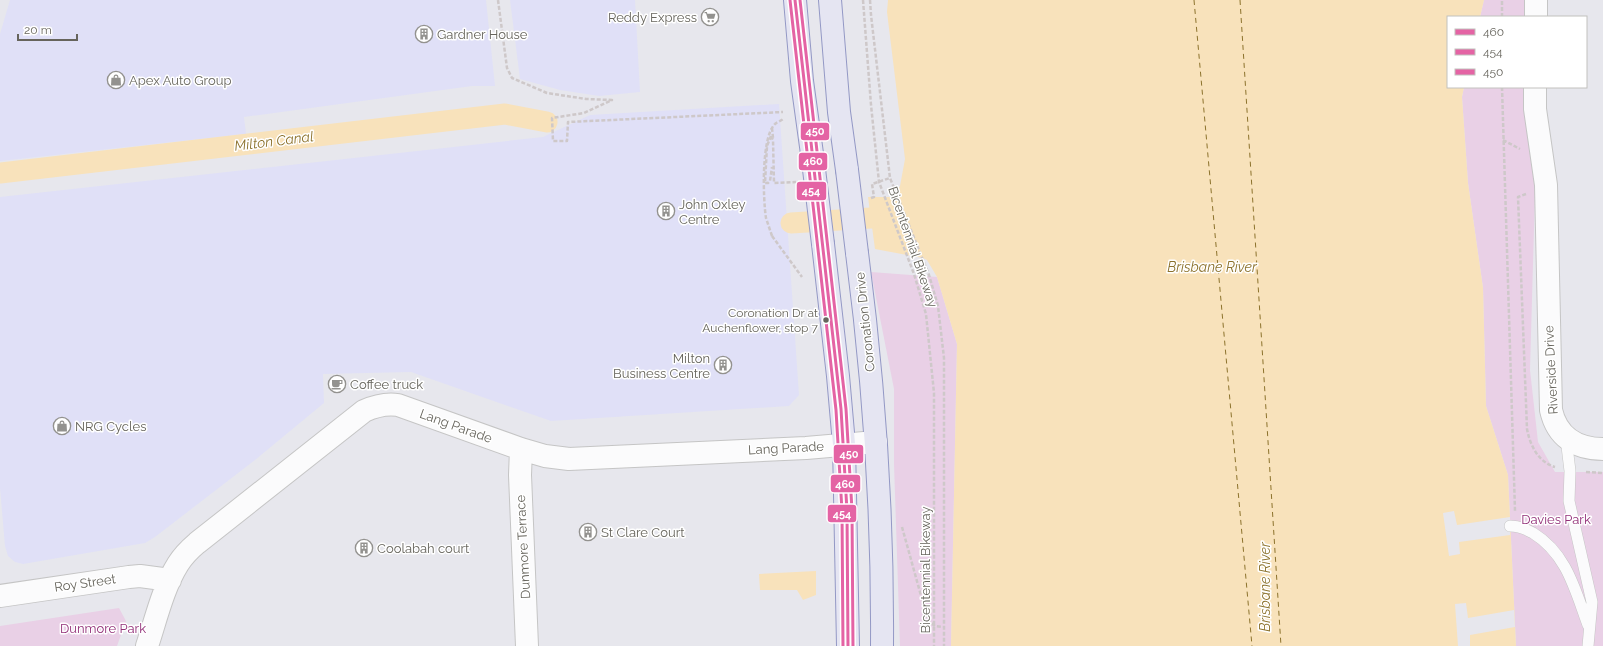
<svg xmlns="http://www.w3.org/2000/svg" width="1603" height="646" font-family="Raleway,sans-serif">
	<rect width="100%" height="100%" fill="#e7e7ed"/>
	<path fill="#e0e0f7" d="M10 0H486L495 86H472L244 117 246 134 0 161V34Z
		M510 0H635L640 92 599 96 560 90 520 79Z
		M779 104 799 395 789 406 551 421 411 372 323 374 324 403 255 460 155 537 145 543 23 564 15 562 8 556 5 546 0 488V197L543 137 590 115Z"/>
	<path fill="#e9d0e6" d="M1484 0H1541V17H1480Z
		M1464 87H1538L1530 370 1538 442 1555 472H1603V646H1516L1508 475 1486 406 1483 288 1468 183 1462 97Z
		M871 272 937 277 957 344 951 646H900L894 464V389Z
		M119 608 126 621 117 646H0V626Z"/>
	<path fill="#f8e2bb" d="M888 0H1484L1480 17H1448V87H1464L1462 97 1468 183 1483 288 1486 406 1508 475 1516 646H951L957 344 937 277 927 260 923 258 875 249 868 197H893L900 186 905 159 887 12Z
		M816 571V595L803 600 797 590H760L759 574Z"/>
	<path fill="#e7e7ed" d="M1454 511 1457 525 1510 517V535L1459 542 1460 554 1449 556 1443 513Z
		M1466 603 1468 618 1514 610 1515 627 1470 635V646H1458L1455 604Z"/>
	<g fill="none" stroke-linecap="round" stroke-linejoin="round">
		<path stroke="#f8e2bb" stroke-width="21" d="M0 173 505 114 547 122
			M791 223 871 218"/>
		<path stroke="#8c722c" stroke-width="1" stroke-dasharray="5 4" stroke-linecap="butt" d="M1194 0 1252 646
			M1240 0 1281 646"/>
		<defs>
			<path id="service" d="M1566 438 1570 471 1569 501 1592 602 1588 646
				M1510 526C1519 526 1526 529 1533 533 1567 554 1575 590 1588 625"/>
			<path id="minor" d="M1536 17V0
				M1535 87V109L1546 185 1551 410C1557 437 1576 449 1603 449
				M521 449 520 475 527 646
				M0 596 129 577 140 576 170 580
				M147 646C156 619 163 588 178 564 183 556 190 549 197 543L364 411C375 406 385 403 398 405L521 449 545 456 569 459 806 448 876 442"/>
			<path id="trunk" d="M795 0 802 81 813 161
				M830 0 839 112 847 170
				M823 244 838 376 844 444 848 646
				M857 253C874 383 883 515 882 646"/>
		</defs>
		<use href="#service" stroke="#c5c5c5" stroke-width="12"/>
		<use href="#minor" stroke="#c5c5c5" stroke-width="24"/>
		<use href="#trunk" stroke="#9398c5" stroke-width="24"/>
		<path stroke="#cec8c9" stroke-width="2.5" stroke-dasharray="4 2" stroke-linecap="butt" d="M498 0 507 68 512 78 547 93 586 99 612 100 584 113 552 118 553 141H567L568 122 783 112
			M863 0 871 105 879 182 914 274 926 314 934 393V646
			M870 0 871 15 890 178 929 275 938 306 944 358V646
			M1502 17V0
			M1502 87 1515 511
			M772 128 773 138
			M771 136 773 140 774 183 796 182
			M771 136 767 146 765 183H768L770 181 772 167
			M1503 140 1520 149
			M1526 194 1518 197 1527 429C1530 445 1538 462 1555 467
			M871 198 874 197 872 184 890 178
			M772 236 802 277
			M1586 472 1603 473
			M902 527 928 621 935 626 944 627"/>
		<use href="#service" stroke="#fbfbfc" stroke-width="11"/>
		<use href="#minor" stroke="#fbfbfc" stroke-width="22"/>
		<use href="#trunk" stroke="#e5e5f2" stroke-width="22"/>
		<defs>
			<path id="trunk-bridge" d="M813 161 823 244
				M847 170 857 253"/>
		</defs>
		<use href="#trunk-bridge" stroke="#9398c5" stroke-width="24" stroke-linecap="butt"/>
		<path stroke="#cec8c9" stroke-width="2.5" stroke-dasharray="4 2" stroke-linecap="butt" d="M772 236C770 230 768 224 766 218 763 199 761 137 775 124 777 122 781 121 783 119"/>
		<use href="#trunk-bridge" stroke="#e5e5f2" stroke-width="22"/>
		<defs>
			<path id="bus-1" d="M795 0 841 409 847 511 848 646"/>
			<path id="bus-2" d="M790 0 836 410 842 511 843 646"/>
			<path id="bus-3" d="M800 0 846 409 852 510 853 646"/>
		</defs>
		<use href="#bus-1" stroke="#fff" stroke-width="6"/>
		<use href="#bus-2" stroke="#fff" stroke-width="6"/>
		<use href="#bus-3" stroke="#fff" stroke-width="6"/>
		<use href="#bus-1" stroke="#e463a4" stroke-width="3"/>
		<use href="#bus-2" stroke="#e463a4" stroke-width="3"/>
		<use href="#bus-3" stroke="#e463a4" stroke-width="3"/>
	</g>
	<defs>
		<symbol id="supermarket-ring" viewBox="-11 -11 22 22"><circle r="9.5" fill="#fff" stroke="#93928f" stroke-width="1.5"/><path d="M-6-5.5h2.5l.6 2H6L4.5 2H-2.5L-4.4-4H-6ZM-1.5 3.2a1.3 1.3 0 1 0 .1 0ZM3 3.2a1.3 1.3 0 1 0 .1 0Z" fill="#93928f"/></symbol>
		<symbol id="building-ring" viewBox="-11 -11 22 22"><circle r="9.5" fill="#fff" stroke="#93928f" stroke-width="1.5"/><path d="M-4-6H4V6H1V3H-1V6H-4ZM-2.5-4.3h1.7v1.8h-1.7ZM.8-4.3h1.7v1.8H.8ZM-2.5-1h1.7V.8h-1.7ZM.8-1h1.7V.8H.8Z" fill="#93928f"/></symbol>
		<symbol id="shop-ring" viewBox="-11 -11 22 22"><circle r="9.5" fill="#fff" stroke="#93928f" stroke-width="1.5"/><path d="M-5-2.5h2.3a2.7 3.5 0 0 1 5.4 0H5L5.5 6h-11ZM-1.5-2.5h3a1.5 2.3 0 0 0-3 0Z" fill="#93928f"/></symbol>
		<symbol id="cafe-ring" viewBox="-11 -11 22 22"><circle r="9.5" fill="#fff" stroke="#93928f" stroke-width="1.5"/><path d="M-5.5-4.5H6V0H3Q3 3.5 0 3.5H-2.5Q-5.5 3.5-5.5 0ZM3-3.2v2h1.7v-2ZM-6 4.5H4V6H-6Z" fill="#93928f"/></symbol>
	</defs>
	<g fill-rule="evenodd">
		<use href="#supermarket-ring" x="700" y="7" width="20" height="20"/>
		<use href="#building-ring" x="414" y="24" width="20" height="20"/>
		<use href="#shop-ring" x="106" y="70" width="20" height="20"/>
		<use href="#building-ring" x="656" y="201" width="20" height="20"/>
		<use href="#building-ring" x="713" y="355" width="20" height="20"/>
		<use href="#cafe-ring" x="327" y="374" width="20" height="20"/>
		<use href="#shop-ring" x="52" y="416" width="20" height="20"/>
		<use href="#building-ring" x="578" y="522" width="20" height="20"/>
		<use href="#building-ring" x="354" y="538" width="20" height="20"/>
	</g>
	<circle fill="#66645c" stroke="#fff" stroke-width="1.5" cx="826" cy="320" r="3.5"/>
	<g text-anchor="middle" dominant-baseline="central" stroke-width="3" stroke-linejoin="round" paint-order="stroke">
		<g font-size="12" fill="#66645c" stroke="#fff" text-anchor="end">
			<text x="818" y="313">Coronation Dr at<tspan x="818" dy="15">Auchenflower, stop 7</tspan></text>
		</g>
		<g font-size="13" fill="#66645c" stroke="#fff" text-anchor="start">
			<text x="697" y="17" text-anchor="end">Reddy Express</text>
			<text x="437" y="34">Gardner House</text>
			<text x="129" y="80">Apex Auto Group</text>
			<text x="679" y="204">John Oxley<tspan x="679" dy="15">Centre</tspan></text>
			<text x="710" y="358" text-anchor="end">Milton<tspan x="710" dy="15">Business Centre</tspan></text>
			<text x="350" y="384">Coffee truck</text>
			<text x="75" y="426">NRG Cycles</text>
			<text x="601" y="532">St Clare Court</text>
			<text x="377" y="548">Coolabah court</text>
		</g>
		<g font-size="13" fill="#66645c" stroke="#fff">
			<text transform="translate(913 247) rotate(71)">Bicentennial Bikeway</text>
			<text transform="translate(865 322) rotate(-96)">Coronation Drive</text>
			<text transform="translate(1551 370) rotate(-93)">Riverside Drive</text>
			<text transform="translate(456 426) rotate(20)">Lang Parade</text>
			<text transform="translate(786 448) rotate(-3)">Lang Parade</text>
			<text transform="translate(523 547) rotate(-93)">Dunmore Terrace</text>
			<text transform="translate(925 570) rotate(-90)">Bicentennial Bikeway</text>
			<text transform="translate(85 583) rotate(-8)">Roy Street</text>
		</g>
		<g font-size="13" fill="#922f78" stroke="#fff">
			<text x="1556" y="519">Davies Park</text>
			<text x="103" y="628">Dunmore Park</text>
		</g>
		<g font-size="14" font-style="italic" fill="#8c722c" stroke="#fff">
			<text transform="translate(274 141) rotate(-7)">Milton Canal</text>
			<text x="1212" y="267">Brisbane River</text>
			<text transform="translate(1265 587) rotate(-90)">Brisbane River</text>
		</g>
	</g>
	<g stroke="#fff" stroke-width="1.5">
		<rect x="800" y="122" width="30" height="19" rx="4" fill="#e463a4"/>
		<rect x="798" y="152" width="30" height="19" rx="4" fill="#e463a4"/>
		<rect x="796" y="181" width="31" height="20" rx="4" fill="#e463a4"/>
		<rect x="833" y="444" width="31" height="20" rx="4" fill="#e463a4"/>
		<rect x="830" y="474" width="31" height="19" rx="4" fill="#e463a4"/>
		<rect x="827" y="504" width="30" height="19" rx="4" fill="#e463a4"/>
	</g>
	<g font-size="11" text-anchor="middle" font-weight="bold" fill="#fff">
		<text x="815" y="135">450</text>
		<text x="813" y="165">460</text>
		<text x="811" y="195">454</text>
		<text x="849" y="458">450</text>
		<text x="845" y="488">460</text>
		<text x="842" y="518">454</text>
	</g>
	<rect x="1447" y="16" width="140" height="72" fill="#ffffff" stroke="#c2c1be"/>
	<rect x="1455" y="29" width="20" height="6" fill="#e463a4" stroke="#c2c1be"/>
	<text x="1483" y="36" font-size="12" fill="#66645c">460</text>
	<rect x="1455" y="49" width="20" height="6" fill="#e463a4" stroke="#c2c1be"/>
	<text x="1483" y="56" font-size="12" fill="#66645c">454</text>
	<rect x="1455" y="69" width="20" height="6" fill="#e463a4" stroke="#c2c1be"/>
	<text x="1483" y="76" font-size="12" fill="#66645c">450</text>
	<path d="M18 34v6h59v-6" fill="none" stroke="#66645c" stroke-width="2"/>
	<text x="24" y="34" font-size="12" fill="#66645c" stroke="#ffffff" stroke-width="3" paint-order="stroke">20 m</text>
</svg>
